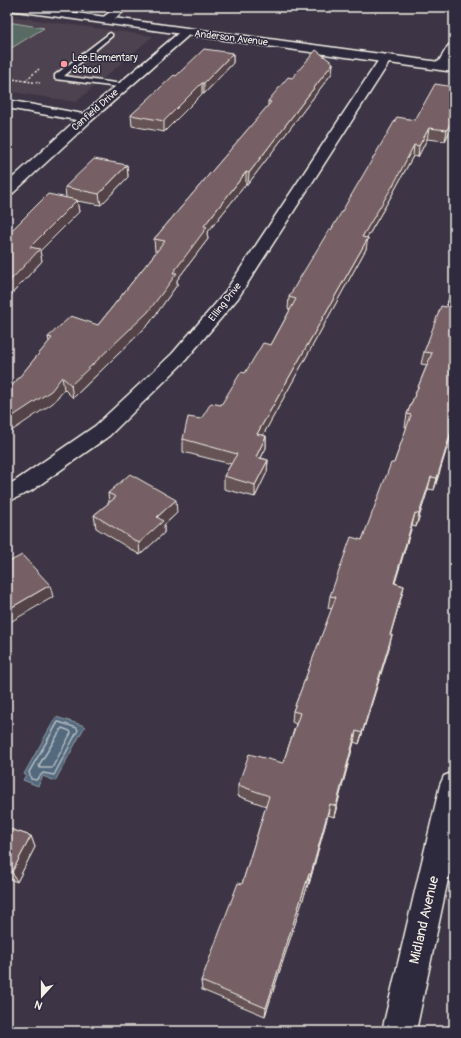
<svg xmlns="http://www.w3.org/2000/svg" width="461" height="1038" font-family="Pangolin,sans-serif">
	<rect width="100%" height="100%" fill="#3d3545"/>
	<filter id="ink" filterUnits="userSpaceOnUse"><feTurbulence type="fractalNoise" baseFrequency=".025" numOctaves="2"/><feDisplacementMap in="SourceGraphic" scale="8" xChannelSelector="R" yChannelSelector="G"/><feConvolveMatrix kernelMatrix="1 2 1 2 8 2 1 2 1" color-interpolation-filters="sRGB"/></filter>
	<g filter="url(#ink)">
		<path fill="#4e424f" d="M7 16 153 36 76 102 7 91Z"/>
		<path fill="#586a64" stroke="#a6aea6" d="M8 22 44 28 10 49H7V23Z"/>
		<path fill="#53697e" stroke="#939fa8" d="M56 717 85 726 55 781 43 776 38 786 23 780 26 775 24 774Z"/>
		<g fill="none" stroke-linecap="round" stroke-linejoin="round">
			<path stroke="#b4bbbe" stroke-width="1" d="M57 723 58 722 62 723"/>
			<path stroke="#b4bbbe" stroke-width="1.5" d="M58 722 29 772 31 779 36 780 43 773 54 775 78 730 77 728 59 722
				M62 728 70 731 71 733 52 768H40L39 765Z"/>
			<defs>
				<path id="lane" d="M110 33 112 34V36L64 76 123 84 127 86 126 88 55 79V75Z"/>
				<path id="street" d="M117 7H129L110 22H102L101 20 102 18Z
					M186 29 192 32 190 34 91 121 12 194 7 195V183L76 120 7 108V100L83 114 182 30Z
					M454 43C454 54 452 59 446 69H438L436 66 448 46 450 44Z
					M386 55 390 56 392 58 238 298 184 362 109 436 31 491 7 502V485L15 481 95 426 172 354 223 295 380 58 382 56Z
					M454 772V851L416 1031H382L440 785 444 776Z"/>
				<path id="secondary" d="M7 7H32L454 64V72L9 10H7Z"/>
			</defs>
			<use href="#lane" stroke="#f4f1e8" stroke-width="3"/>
			<use href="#street" stroke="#f4f1e8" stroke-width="3"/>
			<use href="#secondary" stroke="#f4f1e8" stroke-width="3"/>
			<path stroke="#f4f1e8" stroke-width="1.5" stroke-dasharray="2 1.5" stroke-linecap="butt" d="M7 78 25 81 39 69
				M25 81 40 83"/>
			<use href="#lane" fill="#2f2a3d" fill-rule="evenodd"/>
			<use href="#street" fill="#2f2a3d" fill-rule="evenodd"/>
			<use href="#secondary" fill="#2f2a3d" fill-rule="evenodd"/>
		</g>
		<path fill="#655357" stroke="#f4f1e8" d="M203 7H230L226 10Z
			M233 53V63L204 94H202L164 132 132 126 131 115 176 76Z
			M333 63 332 73 248 184H246L207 233 208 239 177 280V285L149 324 73 398 64 389 53 403 11 387 49 342 48 337 98 325 157 251H155L154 239 268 106V101L292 78Z
			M415 120 454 122 445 141 427 139 418 157 413 156 393 193 367 238 366 249 263 435 266 436V448L261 458 268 460 267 472 255 497 224 489V476L231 464 183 452V439L201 419 221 405 245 373 271 345 290 310 288 309 289 297 331 230Z
			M127 165 128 177 101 205 77 201 79 212 40 251 42 261 7 299 66 198 65 187Z
			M454 283V425L434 490 428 489 416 527 412 526 395 583 404 586 401 598 390 635 389 648 359 744 354 742 334 817 328 815 309 884H308L265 1016 202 990 201 981 242 884 266 806 238 796V785L283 763 296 724 292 722 293 711 332 609 328 608 330 596 362 540 394 463 407 427H405L407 414 427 365 421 364 424 352 446 307Z
			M108 493 177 513 164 525V533L140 555 96 528 94 515 109 503Z
			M7 828 31 836 35 847 17 882 7 878Z"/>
		<path fill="#534347" stroke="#f4f1e8" d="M226 7H230L226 10Z
			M233 53V63L204 94V83Z
			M333 63 332 73 248 184 249 173Z
			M202 83V94L164 132V121Z
			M454 115V122L445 141 447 130Z
			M429 128 427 139 418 157 419 146Z
			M414 145 413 156 393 193 361 248 362 237Z
			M127 165 128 177 101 205 99 194Z
			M246 172V184L207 233 208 239 177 280V285L149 324 73 398 71 385 173 273 204 226Z
			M77 200 79 212 40 251 42 261 7 299V284L30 247Z
			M368 238 366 249 257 446V434Z
			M62 377 64 389 53 403 7 434V420Z
			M454 422V425L434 490 437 478Z
			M266 436V448L255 469 256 457Z
			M268 460 267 472 255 497V485Z
			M431 477 428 489 416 527 419 514Z
			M176 500 177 513 164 525V533L140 555 139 543 157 517Z
			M415 513 412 526 391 595 394 583Z
			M50 585 53 597 7 624V610Z
			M404 586 401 598 387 647 390 635Z
			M392 635 389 648 359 744 362 733Z
			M356 731 354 742 334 817 336 806Z
			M330 804 328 815 309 884 311 874Z
			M31 836 35 847 17 882 12 872Z
			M309 874 308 884 265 1016 266 1008Z"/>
		<path fill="#766065" stroke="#f4f1e8" d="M204 49 233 53 204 83H202L164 121 131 115 174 75 176 76Z
			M316 50 333 63 249 173 246 172 204 226 207 227 173 273H177L148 312 71 385 62 377 51 391 7 420V385L11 387 52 338 48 337 71 316 98 325 165 241 154 239 271 102 268 101 288 77 292 78Z
			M435 84 454 87V115L447 130 429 128 419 146 414 145 395 182 362 237 368 238 257 434 266 436 256 457 268 460 255 485 224 476 237 454 183 439 188 417 201 419 211 403 221 405 241 372 245 373 263 343 271 345 296 299 289 297 298 281 329 230H331L397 117 415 120Z
			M94 159 127 165 99 194 65 187Z
			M48 194 77 200 30 247 40 249 7 284V235Z
			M454 283V422L437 478 431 477 419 514 415 513 394 583 404 586 390 635H392L362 733 356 731 336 806 330 804 311 874H309L266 1008 201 981 238 883 242 884 269 796 238 785 249 754 283 763 300 713 293 711 336 597 330 596 351 537 362 540 391 463H394L411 415 407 414 432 353 424 352 441 306 446 307Z
			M130 474 176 500 157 517 163 521 139 543 94 515 116 497 108 493Z
			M22 555 50 585 7 610V563Z
			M7 828 31 836 12 872 7 870Z"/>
	</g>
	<circle fill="#ff9aa2" stroke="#2f2a3d" stroke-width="1.5" cx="64" cy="64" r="4"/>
	<g text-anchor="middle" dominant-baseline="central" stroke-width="3" stroke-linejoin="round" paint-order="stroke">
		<g font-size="10" fill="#f4f1e8" stroke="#2f2a3d">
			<text transform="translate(231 38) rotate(7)">Anderson Avenue</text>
			<text transform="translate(95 110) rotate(-41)">Canfield Drive</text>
			<text transform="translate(225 302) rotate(-52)">Elling Drive</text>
		</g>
		<g font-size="10" fill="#f4f1e8" stroke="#2f2a3d" text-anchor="start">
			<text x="72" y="58">Lee Elementary<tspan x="72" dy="12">School</tspan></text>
		</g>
		<g font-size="14" fill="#f4f1e8" stroke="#2f2a3d">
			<text transform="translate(424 920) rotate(-77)">Midland Avenue</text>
		</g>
	</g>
	<rect width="461" height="1038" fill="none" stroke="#2f2a3d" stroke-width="24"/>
	<rect x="12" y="12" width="437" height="1014" fill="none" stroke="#f4f1e8" stroke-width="1.5" filter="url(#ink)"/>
	<g transform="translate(42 996) rotate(201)" stroke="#2f2a3d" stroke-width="3" paint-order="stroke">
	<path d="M0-3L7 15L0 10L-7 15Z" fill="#f4f1e8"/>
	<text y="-6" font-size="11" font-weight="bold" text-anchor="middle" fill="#f4f1e8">N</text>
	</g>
</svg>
